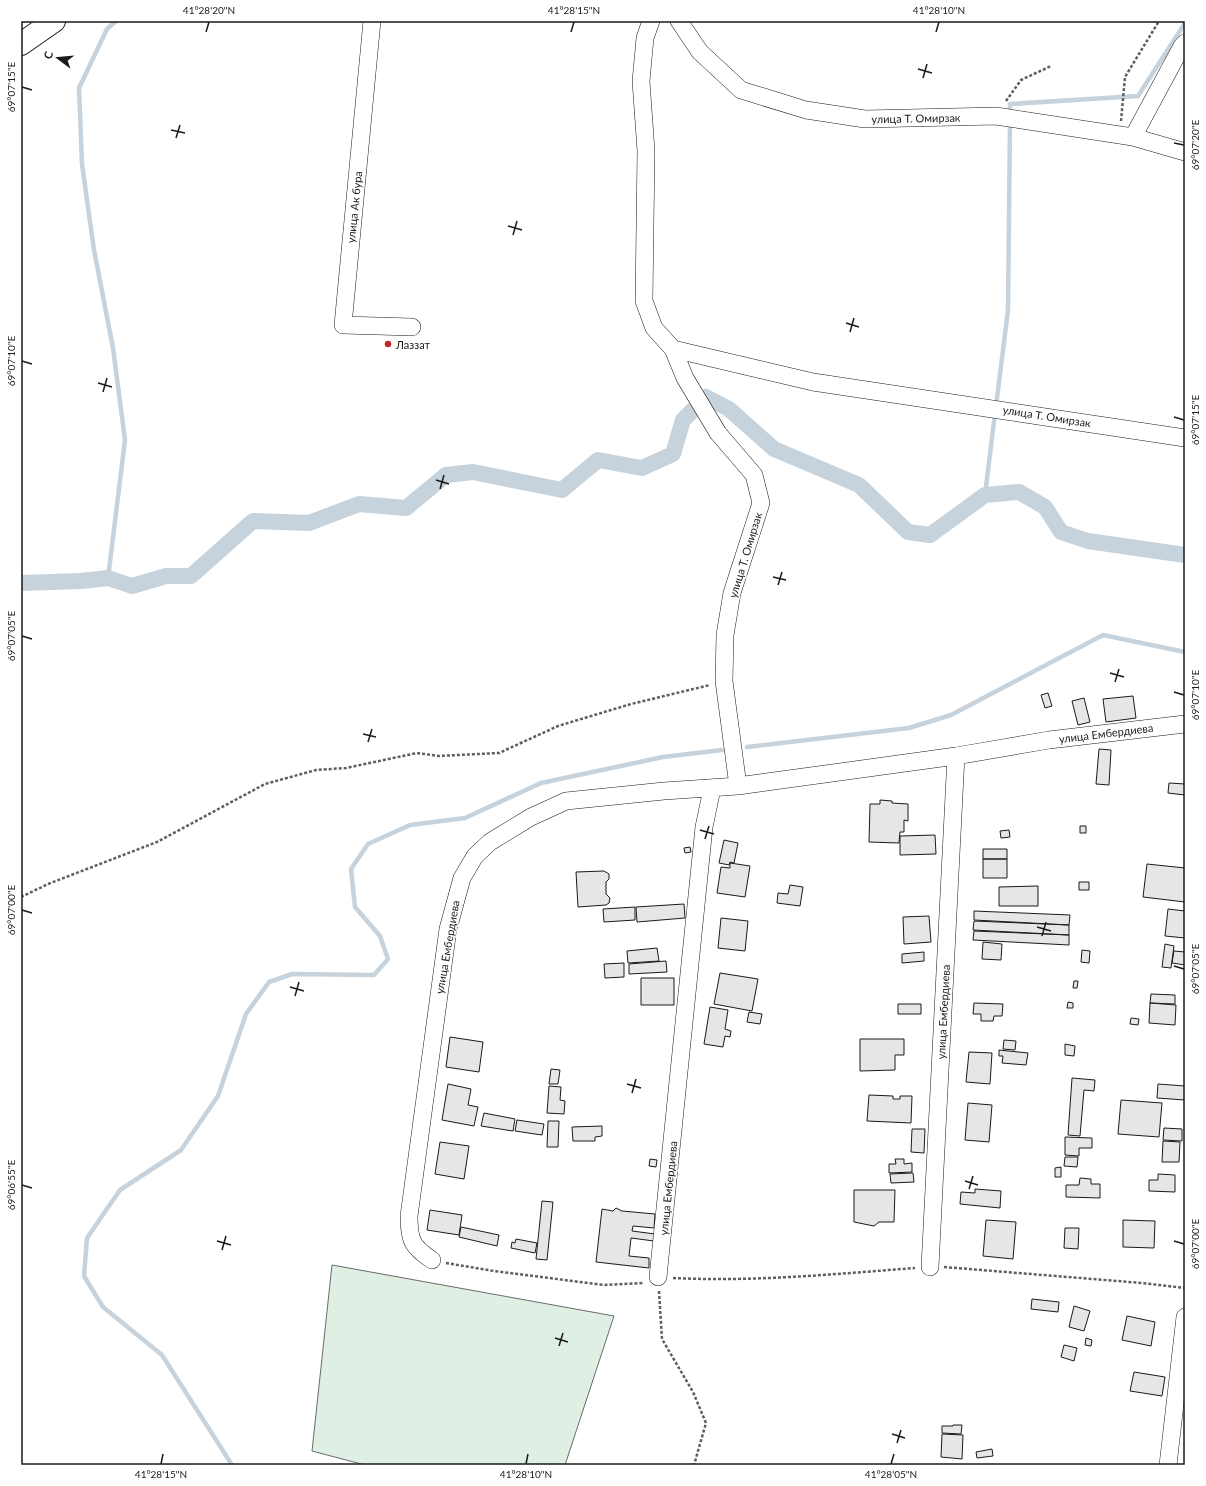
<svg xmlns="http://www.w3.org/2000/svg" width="1206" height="1486" font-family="Lato,sans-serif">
	<rect width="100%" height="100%" fill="#fff"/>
	<path fill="#e0efe3" stroke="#6a6a6a" d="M332 1265 614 1316 565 1465H365L312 1451Z"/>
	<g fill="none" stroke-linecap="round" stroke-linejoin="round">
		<path stroke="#c6d2dc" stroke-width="4.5" d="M1010 115V104L1138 96 1185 23
			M996 406 1008 310 1010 122
			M985 495 995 413
			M108 578 125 440 113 348 94 250 82 164 79 88 107 29 116 21
			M747 747 909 728 951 715 1103 635 1185 652
			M232 1465 162 1355 103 1307 84 1276 87 1238 120 1190 181 1150 218 1096 246 1014 269 982 292 974 374 975 388 959 380 936 355 907 351 869 368 844 410 825 465 818 541 783 663 757 722 750"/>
		<path stroke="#c6d2dc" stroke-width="16" d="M21 583 81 581 108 578 132 586 166 576H191L253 521 309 523 359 504 406 508 446 475 473 472 562 490 598 460 642 468 673 454 683 420 706 397 729 409 774 449 859 485 908 532 930 535 985 495 1019 492 1045 507 1061 532 1088 541 1185 555"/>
	</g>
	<path fill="#e6e6e6" stroke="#1a1a1a" d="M1048 693 1052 706 1045 708 1041 695Z
		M1133 696 1136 718 1106 722 1103 699Z
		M1084 698 1090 722 1078 725 1072 701Z
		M1099 749 1111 750 1109 785 1096 784Z
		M1169 783 1185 784V795L1168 793Z
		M880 800 892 801V803L908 804V821L904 820V832H900L899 843 869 842 870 804H880Z
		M1080 826H1086V833H1080Z
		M1009 830 1010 837 1001 838 1000 831Z
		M935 835 936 854 900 855V836Z
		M724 840 738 843 734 863 730 862 729 865 719 863Z
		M690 847 691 852 685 853 684 848Z
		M983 849H1007V859H983Z
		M983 859H1007V878H983Z
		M730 863 750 866 745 897 717 893 721 867 730 868Z
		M1147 864 1185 868V902L1143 897Z
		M604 871 609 874V879L606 882V894L610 898 609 903 606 905 578 907 576 872Z
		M1079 882H1089V890H1079Z
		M790 885 803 887 800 906 777 903 778 893 788 894Z
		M1038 886V906H999V887Z
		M684 904 685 918 637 922 636 907Z
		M635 907V920L604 922 603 909Z
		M1168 909 1185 911V938L1165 936Z
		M974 911 1070 915 1069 925 974 920Z
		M929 916 931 942 904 944 903 917Z
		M721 918 748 921 745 951 718 948Z
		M974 921 1069 925V935L973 930Z
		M974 931 1069 935V945L973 940Z
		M983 942 1002 944 1001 960 982 959Z
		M1165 944 1174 946 1171 968 1162 967Z
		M657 948 659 961 628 963 627 951Z
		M1082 950 1090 951 1089 963 1081 962Z
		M1174 951 1185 952V965L1172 963Z
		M924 952V961L902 963V954Z
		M666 961 667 972 629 974V964Z
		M624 963V977L605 978 604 964Z
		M720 973 758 979 752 1011 714 1004Z
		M641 978H674V1005H641Z
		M1074 981H1078L1077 988H1073Z
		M1151 994 1175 995V1004L1150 1003Z
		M1068 1002 1073 1003V1008H1067Z
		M974 1003 1003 1004 1002 1016H994L993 1021H981V1014H973Z
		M1150 1003 1176 1005 1175 1025 1149 1023Z
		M898 1004H921V1014H898Z
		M710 1007 728 1010 725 1029 731 1031 730 1037 725 1036 723 1047 704 1044Z
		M749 1012 762 1014 760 1024 747 1022Z
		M1131 1018 1139 1019 1138 1025 1130 1024Z
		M450 1037 483 1042 479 1072 446 1067Z
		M860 1039H904V1055H895V1070L860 1071Z
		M1004 1040 1016 1041 1015 1050 1003 1049Z
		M1065 1044 1075 1046 1074 1056 1065 1055Z
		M999 1050 1028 1053 1026 1065 1002 1063 1003 1056H999Z
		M969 1052 992 1053 990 1084 966 1082Z
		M551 1069 560 1070 558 1084H549Z
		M1072 1078 1095 1080 1094 1091 1084 1090 1080 1136 1068 1135Z
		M448 1084 471 1089 468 1105 478 1107 474 1126 442 1120Z
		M1158 1084 1185 1086V1100L1157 1098Z
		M549 1086 561 1087 560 1100 565 1101 564 1114 547 1113Z
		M869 1095 893 1096V1099H900V1096H912L911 1123 867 1121Z
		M1121 1100 1162 1103 1159 1137 1118 1134Z
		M968 1103 992 1105 989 1142 965 1140Z
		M484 1113 515 1119 513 1131 481 1126Z
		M517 1120 544 1124 542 1135 515 1131Z
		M548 1121H559L558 1147H547Z
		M602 1126V1136L595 1137V1141H573L572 1127Z
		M1164 1128 1182 1129V1141L1163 1140Z
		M912 1129H925L924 1153 911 1152Z
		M1065 1137 1092 1138V1148H1079V1156L1065 1155Z
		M1163 1141 1180 1142 1179 1162H1162Z
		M440 1142 469 1146 464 1179 435 1174Z
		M1065 1157H1078L1077 1167 1064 1166Z
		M650 1159 657 1160 656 1167 649 1166Z
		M895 1159H904V1164L912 1163V1172L889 1173V1164H896Z
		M1061 1167V1177H1055V1168Z
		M913 1173 914 1182 891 1183 890 1174Z
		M1158 1174 1175 1175V1192L1149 1191V1180H1158Z
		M1080 1178 1091 1179V1184H1100V1198L1066 1197V1185H1079Z
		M975 1189 1001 1191 1000 1208 960 1204 961 1192 975 1193Z
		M854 1190H895L894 1222H879L874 1226 854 1222Z
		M542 1201 553 1202 547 1260 536 1259Z
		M616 1208 622 1211 655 1214 654 1228 633 1226 632 1231 655 1234 654 1241 631 1238 629 1256 649 1258V1268L596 1262 602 1209 613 1211Z
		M430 1210 462 1215 459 1235 427 1230Z
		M986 1220 1016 1222 1013 1259 983 1256Z
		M1123 1220 1155 1221 1154 1248 1123 1247Z
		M461 1227 499 1235 497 1246 459 1237Z
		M1065 1228H1079L1078 1249 1064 1248Z
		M516 1239 537 1243 535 1253 511 1248 512 1242 515 1243Z
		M1032 1299 1059 1302 1058 1312 1031 1309Z
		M1074 1306 1090 1311 1084 1331 1069 1327Z
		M1127 1316 1155 1322 1151 1346 1122 1340Z
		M1086 1338 1092 1340 1091 1346 1085 1345Z
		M1064 1345 1077 1348 1074 1361 1061 1357Z
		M1134 1372 1165 1377 1162 1396 1130 1391Z
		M953 1425H962L961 1434 942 1433V1426H953Z
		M942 1434 963 1435 962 1459 941 1457Z
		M992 1449 993 1456 977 1458 976 1452Z"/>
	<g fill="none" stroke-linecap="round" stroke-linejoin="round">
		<defs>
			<path id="minor" d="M372 21 343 325 412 327
				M651 21 645 38 641 81 646 151 644 301 654 328 673 349 685 378 718 433 754 475 761 503 732 593 725 635 724 681 738 786
				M679 21 700 52 741 90 806 110 865 119 996 116 1133 137 1185 152
				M1133 137 1182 46 1185 43
				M673 349 813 382 1185 438
				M432 1260C412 1247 409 1240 409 1216L448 929 462 878 475 856 490 842 531 817 566 801 664 791 738 786 956 756 1049 740 1185 724
				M930 1267 956 756
				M658 1277 704 827 712 789
				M1168 1465 1185 1317"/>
			<path id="major" d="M21 44 54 21"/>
		</defs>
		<use href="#minor" stroke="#1a1a1a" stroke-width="18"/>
		<use href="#major" stroke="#1a1a1a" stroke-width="24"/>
		<path stroke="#5f5f5f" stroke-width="2.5" stroke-dasharray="3 2" stroke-linecap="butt" d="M1006 101 1021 80 1051 66
			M1121 121 1125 77 1159 21
			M21 897 48 884 157 842 265 784 316 770 346 768 417 753 439 756 499 753 558 726 631 704 710 685
			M446 1263 494 1271 604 1285 644 1283
			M944 1267 1142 1283 1185 1288
			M673 1278C754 1282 835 1274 915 1268
			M659 1291 662 1339 693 1392 706 1423 694 1465"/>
		<use href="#minor" stroke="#fff" stroke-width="17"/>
		<use href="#major" stroke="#fff" stroke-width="22"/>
	</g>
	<path fill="none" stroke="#1a1a1a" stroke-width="1.5" d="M206 32 209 22M571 32 574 22M936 32 939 22M918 69 932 73M923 78 927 64M22 87 32 90M171 130 185 133M176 138 180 125M1174 143 1184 145M508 226 522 230M513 235 517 221M846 323 859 327M850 332 854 318M22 361 32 364M98 383 112 387M103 392 107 378M1174 417 1184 420M436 480 449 484M440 489 444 475M773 577 786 580M778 585 782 572M22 636 32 639M1110 673 1124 677M1115 682 1119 669M1174 692 1184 695M363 734 376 737M368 742 372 729M700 830 714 834M705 839 709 826M22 910 32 913M1037 927 1051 931M1042 936 1046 922M1174 966 1184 969M290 987 304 991M295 996 299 982M627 1084 641 1088M632 1093 636 1079M965 1181 978 1185M22 1185 32 1188M969 1189 973 1176M217 1241 231 1245M1174 1241 1184 1244M222 1250 226 1236M555 1338 568 1342M559 1346 563 1333M892 1434 905 1438M897 1443 901 1430M161 1464 163 1454M526 1464 528 1454M891 1464 894 1454"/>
	<circle fill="#c62828" stroke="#fff" stroke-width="1.5" cx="388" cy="344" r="4"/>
	<g text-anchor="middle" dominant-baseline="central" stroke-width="3" stroke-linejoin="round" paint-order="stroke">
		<g font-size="11" fill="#1a1a1a" stroke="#fff">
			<text transform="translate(916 118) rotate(-1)">улица Т. Омирзак</text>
			<text transform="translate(354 207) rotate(-84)">улица Ак бура</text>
			<text transform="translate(1047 416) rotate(9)">улица Т. Омирзак</text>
			<text transform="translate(745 555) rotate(-73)">улица Т. Омирзак</text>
			<text transform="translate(1106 733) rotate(-7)">улица Ембердиева</text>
			<text transform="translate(447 947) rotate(-80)">улица Ембердиева</text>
			<text transform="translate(943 1012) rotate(-87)">улица Ембердиева</text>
			<text transform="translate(668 1188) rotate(-84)">улица Ембердиева</text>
		</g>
		<g font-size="11" fill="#1a1a1a" stroke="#fff" text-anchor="start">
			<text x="396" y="344">Лаззат</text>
		</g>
	</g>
	<rect width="1206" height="1486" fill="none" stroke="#ffffff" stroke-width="44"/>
	<g transform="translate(58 58) rotate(286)" stroke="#ffffff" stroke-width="3" paint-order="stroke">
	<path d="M0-3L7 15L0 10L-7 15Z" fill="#1a1a1a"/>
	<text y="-6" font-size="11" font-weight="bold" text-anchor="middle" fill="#1a1a1a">С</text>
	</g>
	<rect x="22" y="22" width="1162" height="1442" fill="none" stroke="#1a1a1a" stroke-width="1.5"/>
	<g font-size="10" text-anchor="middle" fill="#1a1a1a">
		<text x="209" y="14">41°28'20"N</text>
		<text x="574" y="14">41°28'15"N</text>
		<text x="939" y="14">41°28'10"N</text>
		<text transform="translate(11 87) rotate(-90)" y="4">69°07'15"E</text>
		<text transform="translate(1195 145) rotate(-90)" y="4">69°07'20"E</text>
		<text transform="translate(11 361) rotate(-90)" y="4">69°07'10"E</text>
		<text transform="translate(1195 420) rotate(-90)" y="4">69°07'15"E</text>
		<text transform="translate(11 636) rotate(-90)" y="4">69°07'05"E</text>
		<text transform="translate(1195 695) rotate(-90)" y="4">69°07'10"E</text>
		<text transform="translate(11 910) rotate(-90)" y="4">69°07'00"E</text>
		<text transform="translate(1195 969) rotate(-90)" y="4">69°07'05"E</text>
		<text transform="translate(11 1185) rotate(-90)" y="4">69°06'55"E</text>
		<text transform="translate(1195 1244) rotate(-90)" y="4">69°07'00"E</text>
		<text x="161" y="1478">41°28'15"N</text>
		<text x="526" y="1478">41°28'10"N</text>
		<text x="891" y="1478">41°28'05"N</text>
	</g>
</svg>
